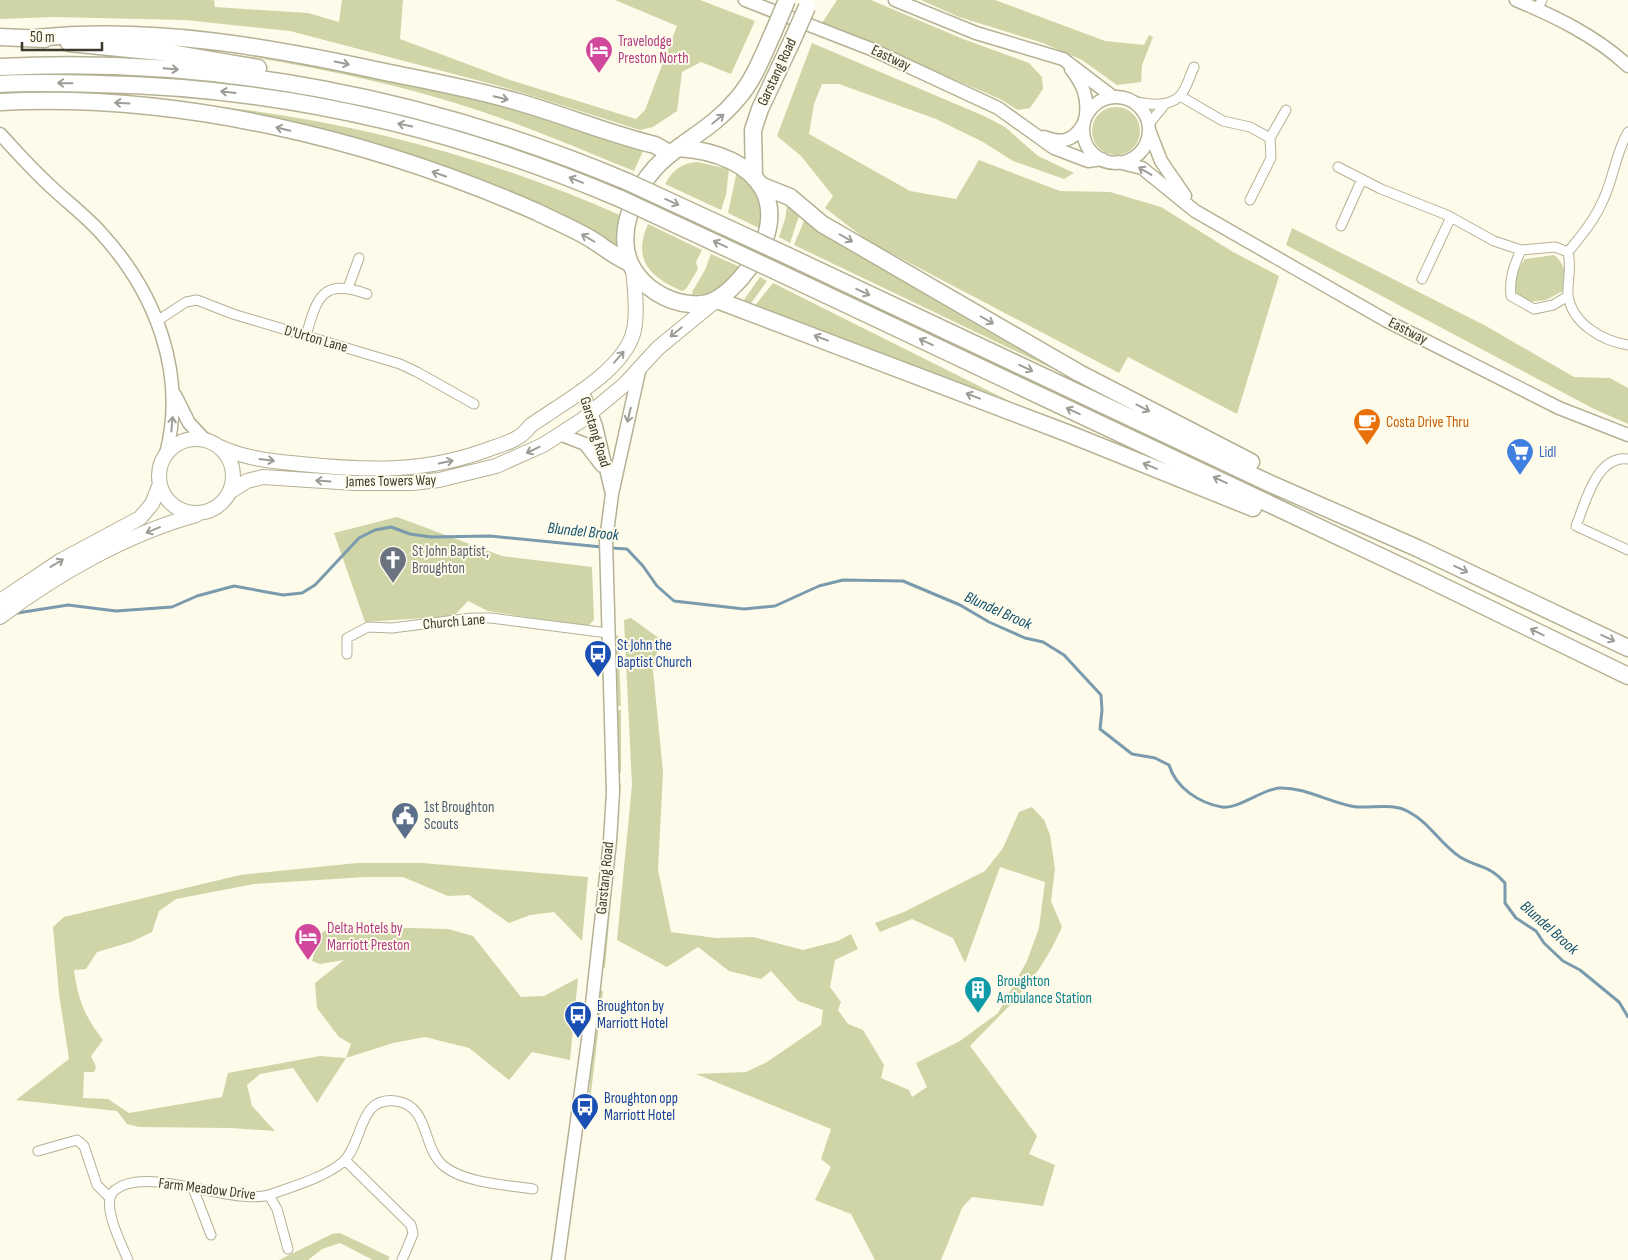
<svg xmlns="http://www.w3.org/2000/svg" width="1628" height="1260" font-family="'Sofia Sans Condensed',sans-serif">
	<rect width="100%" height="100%" fill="#fefbea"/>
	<path fill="#cfd5a6" d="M0 0H214L215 7 308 13 339 22 342 0H403L400 39 510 80 636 119 645 110 677 26 615 0H700L755 21 731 74 701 62 682 72 677 111 653 127 640 130 507 88 290 31 185 20 53 17 0 19Z
		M837 0H871L963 39 1029 63 1042 77 1043 89 1030 108 1018 110 1000 99 822 23Z
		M921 0H995L1105 41 1144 45 1149 35 1153 37 1142 65 1141 82 1117 85 1082 60 1043 43 959 17Z
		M812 43 984 116 1005 127 1038 156 1074 173 1064 179 1013 161 983 142 936 119 839 84H822L814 104 809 134 910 191 956 199 979 160 1060 191 1110 192 1161 207 1233 252 1279 276 1237 414 1128 357 1119 373 868 241 825 208 833 196 801 156 777 136Z
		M181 48C337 66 496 94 643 151L634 171C585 151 536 130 486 113 387 80 285 60 181 48Z
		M165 101C324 114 476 151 622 216L614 252 522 201Z
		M1092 131a24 24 0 1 1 48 0a24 24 0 1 1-48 0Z
		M697 162 729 169 726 195 721 210 665 184C673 170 681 163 697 162Z
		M737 171 758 188 762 220 759 228 728 213Z
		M788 200 800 213 790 243 779 237 785 219Z
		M806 216 1095 389 794 245Z
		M648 224 702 250 696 262 698 269 686 289 682 291C650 277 632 260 648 224Z
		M1292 228 1486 326 1574 377 1610 378 1628 388V424L1594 409 1286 245Z
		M711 254 740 267 714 294 693 295 692 292 705 270Z
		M1554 255C1567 266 1566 275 1563 291L1546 300 1529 302 1517 295C1513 279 1516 272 1525 259Z
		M760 277 767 281 749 306 741 304Z
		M773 283 1021 407 753 308Z
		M397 517 502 556 592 567 594 620 588 626H583L488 611 468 601 454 616 365 622 334 533Z
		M631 618 660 639 653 670 663 772 658 870 671 932 716 938 753 937 803 950 838 941 851 934 858 949 835 960 830 987 841 1002 838 1010 848 1024 863 1030 884 1065 881 1078 909 1090 912 1097 927 1087 916 1063 960 1041 998 1013 1027 961 1039 928 1045 882 1000 867 965 963 953 938 912 919 880 932 875 923 904 912 985 871 1003 848 1019 812 1032 807 1044 820 1050 835 1055 869 1051 901 1062 927C1038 981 1010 1005 970 1046L1037 1136 1029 1154 1055 1165 1043 1206 972 1197 962 1208 941 1260H875L851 1214 815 1200 831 1167 821 1159 831 1129 696 1074 746 1072 767 1062 821 1025 823 1010 798 1001 771 971 761 979 729 971 698 947 667 967 617 940 632 785 624 620Z
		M618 635 621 706H618L615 636Z
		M618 710H621V773H618Z
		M617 784H621L605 968 601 967Z
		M357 863H422L588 877 582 941 554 912 530 915 509 923 469 895 448 896 403 877H366L254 884 176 899 159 911 152 932 131 942 97 952 86 969 74 970C78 1000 85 1017 103 1040L91 1056 96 1067 94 1072H84L83 1098 108 1099 129 1113 222 1097 228 1073 320 1056 346 1058 351 1044 339 1037 317 1008 315 983 344 960 320 964 312 961 319 935 331 926 448 929 473 936 521 997 544 996 578 978 570 1060 532 1052 509 1080 469 1048 425 1037 393 1043 346 1058 317 1103 293 1068 260 1074 247 1085 252 1106 275 1131 231 1128 139 1127 127 1124 117 1111 16 1100 69 1059 59 994 53 927 64 917 240 875Z
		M599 990 603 991 590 1101H588Z
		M340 1233 390 1257 388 1260H373L340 1243 322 1249 308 1260H279L332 1234Z"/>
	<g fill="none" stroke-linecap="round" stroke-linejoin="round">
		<path stroke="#799bad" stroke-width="3" d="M611 548 627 549 643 566 657 586 674 601 744 609 775 606 819 586 843 580 903 581 960 605 989 622 1025 638 1043 642 1064 655 1101 695 1102 710 1100 729 1132 754 1155 758 1169 765C1176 788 1199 803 1222 807 1237 810 1263 789 1279 788 1307 787 1331 804 1357 807 1374 808 1394 803 1409 812 1430 823 1441 845 1460 857 1478 868 1490 865 1505 883V903L1516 918 1536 931 1544 943 1563 961 1580 970 1619 1002 1628 1017
			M11 614 68 605 116 611 172 607 197 596 234 586 283 595 302 593 315 585 359 538 375 530 391 527 410 534 431 537 490 536 602 547"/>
		<defs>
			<path id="street" d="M1537 9 1542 0
				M1180 96 1223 121 1250 127 1270 138 1271 158 1250 200
				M1132 101C1146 104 1166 108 1179 97 1186 91 1190 75 1194 67
				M1148 125 1166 103
				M1270 138 1286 110
				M1338 167 1381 189 1447 215 1494 241 1521 250 1555 247 1568 252C1572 268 1567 280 1568 295 1572 324 1603 341 1628 345
				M1341 226 1362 179
				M1521 250C1514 266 1509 278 1511 296L1534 309 1553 305 1568 296
				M1568 252C1582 235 1596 218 1604 198 1614 176 1616 152 1628 132
				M1422 279 1451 217
				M348 288 359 258
				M157 321 186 302 197 300 233 314 400 364 417 372 474 404
				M306 336C317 297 322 278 367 294
				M1628 459C1596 455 1585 504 1576 526L1628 550
				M347 654V638L368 627 392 628 472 618H491L608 633
				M38 1151 77 1140 84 1146 97 1185 109 1197
				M345 1160 411 1225 413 1234 402 1260
				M193 1188 211 1235
				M269 1195 277 1209 288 1249
				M128 1260C122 1245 99 1202 115 1190 148 1164 235 1208 272 1194 294 1186 326 1177 344 1161 364 1141 358 1096 396 1101 431 1106 421 1149 445 1167 466 1183 507 1185 533 1189"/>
			<path id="secondary" d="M745 0 871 49 998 108 1054 148 1088 161 1102 159
				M895 0 976 33 1063 59 1113 97
				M1516 0C1556 17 1596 36 1628 66
				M1071 69C1083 84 1088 97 1086 115
				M1083 130a33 33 0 1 1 66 0a33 33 0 1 1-66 0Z
				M1149 130 1161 161 1185 196
				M0 134C15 150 29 166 45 181 63 199 84 214 101 233 156 293 187 374 166 454
				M1044 137C1062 144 1073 141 1083 125
				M1118 162 1142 168 1195 211 1387 321 1559 408 1628 435
				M582 390 596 426 611 490
				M175 395 189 423 205 440
				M562 435 585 444 602 466
				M558 1260 588 1040 610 841 613 792 606 540 612 494 640 367"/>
			<path id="primary" d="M159 476a37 37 0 1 1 74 0a37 37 0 1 1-74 0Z
				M220 447C246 459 273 461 301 464 369 471 427 473 492 448 507 443 521 439 530 426 563 402 631 368 635 324 637 306 635 287 633 270
				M231 491 247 481 263 477 354 483H412L439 480 496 466 543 445 582 420 624 385 658 348 714 302
				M0 601 60 561 140 518 152 504 160 484
				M0 617C57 574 127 534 196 515"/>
			<path id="highway" d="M0 37 45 39
				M36 38C153 26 270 47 385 72 429 81 474 89 518 102 564 115 609 134 655 145L669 153
				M69 43 170 53 258 68
				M0 67C216 56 429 98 628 182
				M0 84C33 82 66 83 98 84 279 87 455 128 621 199
				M0 102C181 93 371 139 537 212 555 221 574 229 591 239 604 247 615 257 630 263
				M678 148C761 153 800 209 741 278 727 294 712 307 690 304 666 302 643 287 632 267 623 251 624 231 629 215 650 147 698 146 737 99 754 80 763 55 773 33
				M754 177 753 130 760 109 792 41
				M760 185 790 197 822 224 1079 373 1251 462
				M788 256 1271 484 1417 548 1628 648
				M780 273 1422 576 1628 676
				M717 300 1067 433 1253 508"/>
		</defs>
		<use href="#street" stroke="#b5b195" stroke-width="11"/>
		<use href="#secondary" stroke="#b5b195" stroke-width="15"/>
		<use href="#primary" stroke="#b5b195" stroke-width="16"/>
		<use href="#highway" stroke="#b5b195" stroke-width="19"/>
		<use href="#street" stroke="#fff" stroke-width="9"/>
		<use href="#secondary" stroke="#fff" stroke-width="12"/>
		<use href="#primary" stroke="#fff" stroke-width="14"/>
		<use href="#highway" stroke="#fff" stroke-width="16"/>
		<defs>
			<path id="highway-bridge" d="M773 33 787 0
				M792 41 807 7
				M628 182 788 256
				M621 199 780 273"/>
		</defs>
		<use href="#highway-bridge" stroke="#b5b195" stroke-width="19" stroke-linecap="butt"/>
		<use href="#highway-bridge" stroke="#fff" stroke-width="16"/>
	</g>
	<defs><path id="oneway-shaft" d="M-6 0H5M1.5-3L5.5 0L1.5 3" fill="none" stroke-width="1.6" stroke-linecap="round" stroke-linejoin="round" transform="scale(1.25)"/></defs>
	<g stroke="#9e9c96">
		<use href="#oneway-shaft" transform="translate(342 63) rotate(12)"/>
		<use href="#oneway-shaft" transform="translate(171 69) rotate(5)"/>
		<use href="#oneway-shaft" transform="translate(65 83) rotate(-179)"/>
		<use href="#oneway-shaft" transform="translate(228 92) rotate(-173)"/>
		<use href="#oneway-shaft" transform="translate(501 98) rotate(14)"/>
		<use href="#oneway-shaft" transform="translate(122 103) rotate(-177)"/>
		<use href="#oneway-shaft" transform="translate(718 119) rotate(-39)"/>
		<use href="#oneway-shaft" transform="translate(405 125) rotate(-168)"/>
		<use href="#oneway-shaft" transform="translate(283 129) rotate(-166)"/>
		<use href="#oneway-shaft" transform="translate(1145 171) rotate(-149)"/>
		<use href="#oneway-shaft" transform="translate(439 174) rotate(-161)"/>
		<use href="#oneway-shaft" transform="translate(576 180) rotate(-158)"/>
		<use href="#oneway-shaft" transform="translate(672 202) rotate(24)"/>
		<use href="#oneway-shaft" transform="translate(588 238) rotate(-150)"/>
		<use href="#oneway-shaft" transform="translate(846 238) rotate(30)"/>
		<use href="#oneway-shaft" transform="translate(720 244) rotate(-155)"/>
		<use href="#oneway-shaft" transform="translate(863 292) rotate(25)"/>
		<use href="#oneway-shaft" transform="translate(987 320) rotate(30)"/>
		<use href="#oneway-shaft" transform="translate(676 332) rotate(141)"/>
		<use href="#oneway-shaft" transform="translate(821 338) rotate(-159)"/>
		<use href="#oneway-shaft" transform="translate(926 342) rotate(-155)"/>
		<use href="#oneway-shaft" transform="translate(619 357) rotate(-49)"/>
		<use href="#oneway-shaft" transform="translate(1026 368) rotate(25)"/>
		<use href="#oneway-shaft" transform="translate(973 396) rotate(-159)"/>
		<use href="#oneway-shaft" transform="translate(1143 408) rotate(28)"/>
		<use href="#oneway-shaft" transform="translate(1073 411) rotate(-155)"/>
		<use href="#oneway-shaft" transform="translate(629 415) rotate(104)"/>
		<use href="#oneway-shaft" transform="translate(172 424) rotate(-85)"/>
		<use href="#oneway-shaft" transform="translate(533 450) rotate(154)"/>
		<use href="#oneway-shaft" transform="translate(267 460) rotate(7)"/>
		<use href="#oneway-shaft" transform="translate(446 462) rotate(-12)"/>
		<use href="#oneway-shaft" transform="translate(1150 466) rotate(-158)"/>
		<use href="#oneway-shaft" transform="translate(1220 480) rotate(-155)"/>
		<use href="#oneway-shaft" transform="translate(323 481) rotate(-176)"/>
		<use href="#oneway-shaft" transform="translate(153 530) rotate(157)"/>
		<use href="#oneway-shaft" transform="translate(57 563) rotate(-31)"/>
		<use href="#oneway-shaft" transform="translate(1461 569) rotate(25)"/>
		<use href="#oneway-shaft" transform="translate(1537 632) rotate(-154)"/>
		<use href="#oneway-shaft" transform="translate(1608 638) rotate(25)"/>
	</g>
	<defs>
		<symbol id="hotel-pin" viewBox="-11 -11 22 30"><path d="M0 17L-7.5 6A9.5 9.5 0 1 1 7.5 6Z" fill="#d1479c" stroke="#fefbea"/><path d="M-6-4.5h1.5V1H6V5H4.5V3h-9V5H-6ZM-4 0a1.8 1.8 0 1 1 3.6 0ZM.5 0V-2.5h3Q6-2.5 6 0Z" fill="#fff"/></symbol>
		<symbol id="cafe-pin" viewBox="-11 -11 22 30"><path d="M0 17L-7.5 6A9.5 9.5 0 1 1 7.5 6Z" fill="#e8710a" stroke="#fefbea"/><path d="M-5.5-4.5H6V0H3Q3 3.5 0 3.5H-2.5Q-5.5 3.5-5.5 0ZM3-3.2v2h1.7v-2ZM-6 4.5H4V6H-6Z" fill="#fff"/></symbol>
		<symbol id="supermarket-pin" viewBox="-11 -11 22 30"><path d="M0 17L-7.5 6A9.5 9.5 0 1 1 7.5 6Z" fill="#3f7fe0" stroke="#fefbea"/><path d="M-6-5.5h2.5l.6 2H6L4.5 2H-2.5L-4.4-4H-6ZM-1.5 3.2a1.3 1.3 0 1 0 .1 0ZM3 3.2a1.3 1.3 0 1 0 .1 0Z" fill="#fff"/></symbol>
		<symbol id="church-pin" viewBox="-11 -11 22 30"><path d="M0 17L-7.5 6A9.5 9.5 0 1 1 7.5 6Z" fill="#6b7280" stroke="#fefbea"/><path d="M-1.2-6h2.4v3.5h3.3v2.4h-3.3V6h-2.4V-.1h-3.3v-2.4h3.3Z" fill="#fff"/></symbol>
		<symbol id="bus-pin" viewBox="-11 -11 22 30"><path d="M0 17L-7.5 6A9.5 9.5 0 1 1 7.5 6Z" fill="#1a4fb4" stroke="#fefbea"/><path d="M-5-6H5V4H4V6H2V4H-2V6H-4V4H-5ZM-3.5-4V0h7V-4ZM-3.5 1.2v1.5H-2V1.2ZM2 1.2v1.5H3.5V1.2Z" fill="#fff"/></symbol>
		<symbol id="civic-pin" viewBox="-11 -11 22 30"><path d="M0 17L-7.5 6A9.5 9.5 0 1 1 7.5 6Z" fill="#5c6f8a" stroke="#fefbea"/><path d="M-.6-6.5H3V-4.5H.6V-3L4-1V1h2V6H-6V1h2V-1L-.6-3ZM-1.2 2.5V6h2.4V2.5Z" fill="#fff"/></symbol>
		<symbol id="building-pin" viewBox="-11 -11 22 30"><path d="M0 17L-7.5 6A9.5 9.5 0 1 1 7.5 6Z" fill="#0f9aa8" stroke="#fefbea"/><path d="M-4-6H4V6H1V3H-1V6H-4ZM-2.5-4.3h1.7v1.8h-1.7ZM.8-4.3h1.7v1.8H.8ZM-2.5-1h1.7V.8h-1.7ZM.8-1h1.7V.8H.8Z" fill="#fff"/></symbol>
	</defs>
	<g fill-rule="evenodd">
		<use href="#hotel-pin" x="583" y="34" width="32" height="43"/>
		<use href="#cafe-pin" x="1351" y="406" width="32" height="43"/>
		<use href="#supermarket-pin" x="1504" y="436" width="32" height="43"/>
		<use href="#church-pin" x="377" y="544" width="32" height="43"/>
		<use href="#bus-pin" x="582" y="638" width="32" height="43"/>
		<use href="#civic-pin" x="389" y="800" width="32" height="43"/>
		<use href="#hotel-pin" x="292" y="921" width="32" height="43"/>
		<use href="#building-pin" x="962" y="974" width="32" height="43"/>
		<use href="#bus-pin" x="562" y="999" width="32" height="43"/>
		<use href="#bus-pin" x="569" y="1091" width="32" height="43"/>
	</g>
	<g text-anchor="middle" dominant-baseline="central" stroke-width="4" stroke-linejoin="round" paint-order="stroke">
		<g font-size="15" fill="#b23c85" stroke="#fefbea" text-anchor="start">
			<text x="618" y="41">Travelodge<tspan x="618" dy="17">Preston North</tspan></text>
			<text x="327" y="928">Delta Hotels by<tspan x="327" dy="17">Marriott Preston</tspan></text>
		</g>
		<g font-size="15" fill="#3c3a2e" stroke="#fefbea">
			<text transform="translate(891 58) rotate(25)">Eastway</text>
			<text transform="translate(777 72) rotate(-65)">Garstang Road</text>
			<text transform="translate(1408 331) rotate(27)">Eastway</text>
			<text transform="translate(316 339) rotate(16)">D'Urton Lane</text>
			<text transform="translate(595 432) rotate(73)">Garstang Road</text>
			<text transform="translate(391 481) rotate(-1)">James Towers Way</text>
			<text transform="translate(454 622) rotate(-5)">Church Lane</text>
			<text transform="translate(605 878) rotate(-84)">Garstang Road</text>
			<text transform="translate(207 1189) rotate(7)">Farm Meadow Drive</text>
		</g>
		<g font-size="15" fill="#c56008" stroke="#fefbea" text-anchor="start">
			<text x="1386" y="422">Costa Drive Thru</text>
		</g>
		<g font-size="15" fill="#366cbe" stroke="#fefbea" text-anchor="start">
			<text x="1539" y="452">Lidl</text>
		</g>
		<g font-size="15" fill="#5b616d" stroke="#fefbea" text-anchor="start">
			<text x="412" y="551">St John Baptist,<tspan x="412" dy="17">Broughton</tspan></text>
		</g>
		<g font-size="15" fill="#164399" stroke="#fefbea" text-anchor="start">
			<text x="617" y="645">St John the<tspan x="617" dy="17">Baptist Church</tspan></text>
			<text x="597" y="1006">Broughton by<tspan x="597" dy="17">Marriott Hotel</tspan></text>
			<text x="604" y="1098">Broughton opp<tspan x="604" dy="17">Marriott Hotel</tspan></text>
		</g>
		<g font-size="15" fill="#4e5e75" stroke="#fefbea" text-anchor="start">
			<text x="424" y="807">1st Broughton<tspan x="424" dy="17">Scouts</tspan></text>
		</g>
		<g font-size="15" fill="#0d838f" stroke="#fefbea" text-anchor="start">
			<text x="997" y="981">Broughton<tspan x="997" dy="17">Ambulance Station</tspan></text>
		</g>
		<g font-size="16" font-style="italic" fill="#145270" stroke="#fefbea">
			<text transform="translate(583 532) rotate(6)">Blundel Brook</text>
			<text transform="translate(998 611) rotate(24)">Blundel Brook</text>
			<text transform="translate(1549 928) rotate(42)">Blundel Brook</text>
		</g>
	</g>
	<path d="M22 42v8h80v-8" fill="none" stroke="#3c3a2e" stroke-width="2.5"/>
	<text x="30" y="42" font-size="15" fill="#3c3a2e" stroke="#fefbea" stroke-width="4" paint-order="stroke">50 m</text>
</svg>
